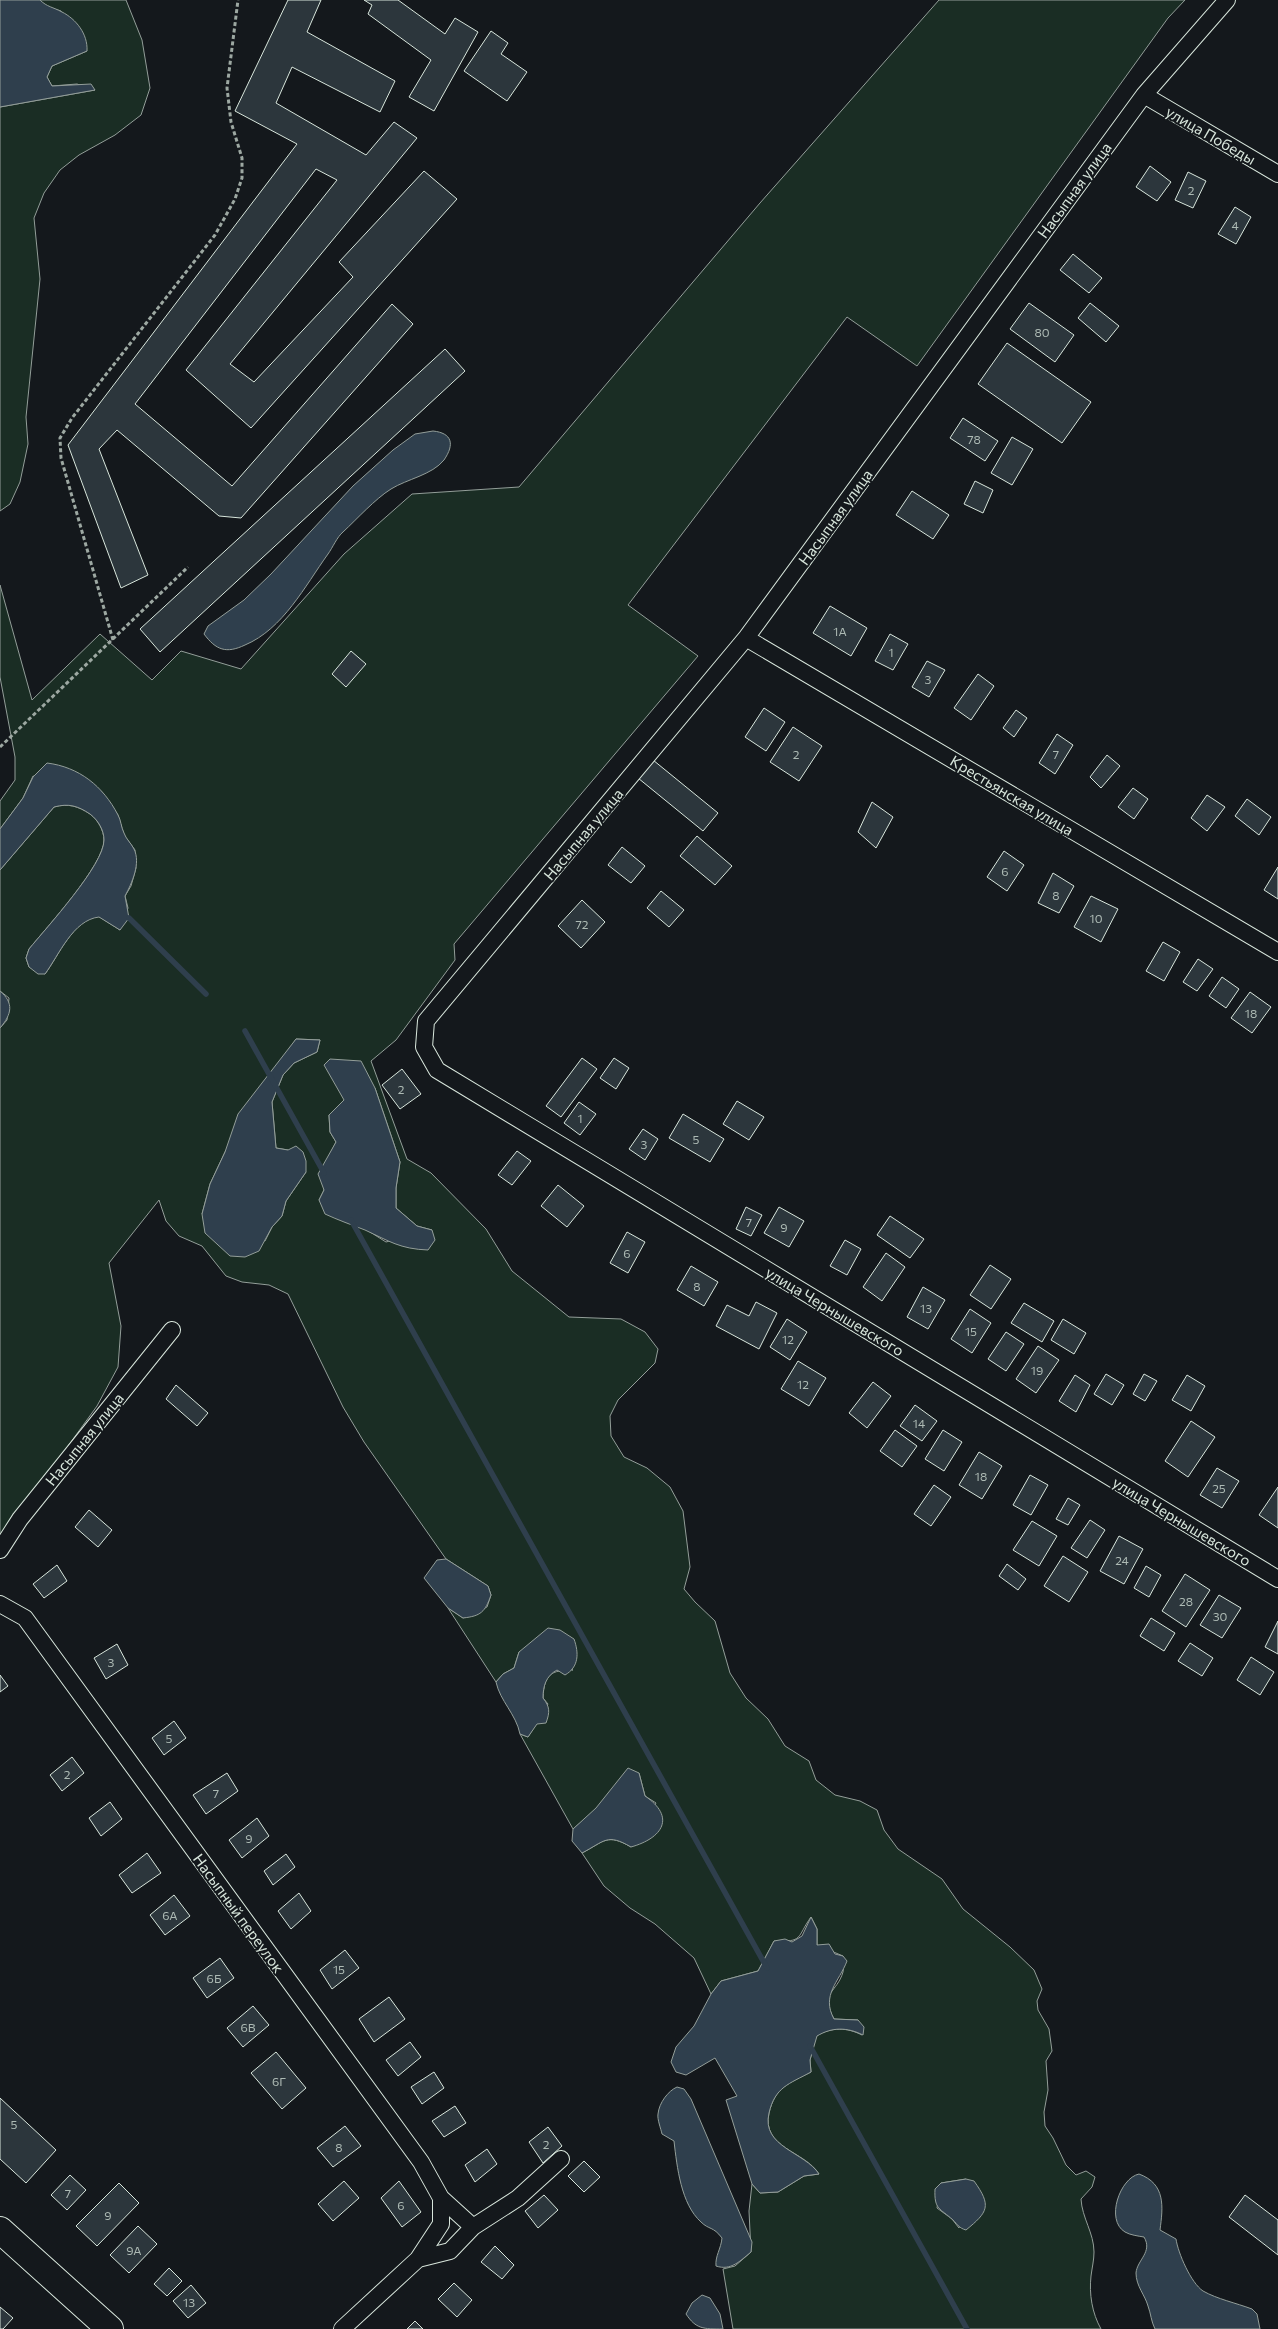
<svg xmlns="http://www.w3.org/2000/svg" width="1278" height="2329" font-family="Commissioner,sans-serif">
	<rect width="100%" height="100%" fill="#14181c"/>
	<path fill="#1a2d24" stroke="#939e99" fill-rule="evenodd" d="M40 0H126L142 40 150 88 141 115 115 135 79 155 60 170 44 193 34 218 40 279 26 417 28 444 20 482 10 504 0 511V107L95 90 77 84 52 86 47 77 52 66 87 51 61 11 45 6Z
		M939 0H1185L1168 18 917 366 847 317 628 605 698 656 454 944 455 960 396 1040 371 1061 407 1159 431 1173 486 1229 512 1271 569 1317 621 1319 645 1332 658 1349 655 1363 618 1400 610 1416 611 1436 624 1457 647 1468 670 1487 683 1511 690 1567 684 1589 695 1602 715 1621 730 1673 746 1698 768 1719 785 1746 809 1761 816 1780 835 1795 860 1801 877 1810 884 1830 898 1849 942 1879 963 1909 1010 1947 1034 1970 1042 1989 1037 2001 1038 2010 1049 2029 1052 2051 1046 2061 1048 2090 1044 2112 1045 2126 1053 2138 1066 2165 1076 2175 1086 2171 1095 2177 1092 2187 1081 2199C1082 2218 1094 2233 1094 2252 1094 2260 1092 2268 1091 2276 1089 2294 1092 2313 1101 2329H733L723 2269 735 2266 751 2252 749 2211 752 2184 760 2193 778 2192 804 2176 819 2174C805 2151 761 2148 769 2113 775 2087 789 2083 811 2072L810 2060 816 2036C832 2027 846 2027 862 2035L858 2020 834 2019C819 1992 837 1993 843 1972 844 1968 843 1961 843 1956L817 1945V1929L811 1917C796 1938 804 1942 774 1941L758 1971 721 1981 711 1994 694 1958 655 1924 630 1908 604 1886 582 1853C605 1841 607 1833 631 1847L656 1803 645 1796 639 1773 573 1829 520 1734 528 1737 548 1704 543 1698C544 1674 551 1670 573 1670L519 1652 514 1668 503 1674 496 1682 448 1608 463 1618 487 1607 491 1595 488 1586 446 1559 364 1442 343 1407 288 1294 269 1285 242 1282 226 1276 202 1246 179 1236 166 1221 159 1200 109 1263 121 1326 118 1367 97 1406 0 1540V1028L7 1020 9 998 0 991V870L54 807C68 803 78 806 90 814 97 819 104 830 104 840 104 865 47 927 29 949L26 958 29 967 45 974C59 955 73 920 98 916L120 930 128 908 125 896 131 886 136 868 135 850 124 835 118 815 101 791 33 776 23 798 0 829V801L15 780V757L0 677V585L32 700 100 634 152 680 181 651 241 669 344 554 412 494 519 487 760 203ZM296 1039 320 1040 317 1052 294 1063 283 1075 272 1102 276 1148 288 1150 306 1172 286 1201 282 1216 272 1227 265 1241 202 1214 210 1184 225 1152ZM375 1088 400 1162 396 1188V1208L417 1226 432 1230 386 1242 319 1200 324 1190 329 1156 336 1142 330 1132 329 1115 344 1100ZM966 2179 959 2228 952 2219 937 2208 941 2183Z"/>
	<path fill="#2f3f4d" stroke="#939e99" d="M0 0H40C47 7 53 7 62 12 76 19 88 34 87 51L52 66 47 77 52 86 91 84 95 90 0 107Z
		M433 431C452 433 455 444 444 460 432 475 407 479 391 489 375 499 357 519 343 532 337 537 333 547 328 554 305 586 283 629 245 645 226 654 216 650 204 634L208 626 244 600 271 574 353 486 393 450 415 434Z
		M47 763C79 767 103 786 118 815 121 820 121 827 124 833 126 839 131 843 134 849 141 863 132 883 125 896L129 918 120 930 99 917C73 920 59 955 45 974H38L29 967 26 958 29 949C47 927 104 865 104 840 104 830 98 820 90 814 78 806 69 803 54 807L0 870V829L23 798 33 777Z
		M0 991C14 1003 12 1014 0 1028Z
		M296 1039 320 1040 317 1052 294 1063 283 1075 272 1102 276 1148 288 1150 296 1146 303 1152 306 1161V1172L286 1201 282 1216 272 1227 259 1251 245 1257 230 1256 205 1233 202 1214 210 1184 225 1152 238 1114Z
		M330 1059 361 1061 375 1088 400 1162 396 1188V1208L417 1226 432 1230 435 1240 428 1250C400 1249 389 1241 365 1230 352 1225 338 1220 325 1214L319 1200 324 1190 318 1174 336 1142 330 1132 329 1115 344 1100 324 1065Z
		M446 1559 488 1586 491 1595C485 1612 481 1616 463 1618L448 1608 424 1578 437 1560Z
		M548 1628 560 1630 574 1639C579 1653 579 1667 565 1675L557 1670C546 1676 543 1686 543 1698 550 1707 550 1712 546 1723L537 1724 528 1737 520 1734C516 1714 500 1701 496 1682L503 1674 514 1668 519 1652Z
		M628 1768 639 1773 645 1796C676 1817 663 1838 631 1847 607 1833 605 1841 582 1853L572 1841 573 1829 596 1808Z
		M811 1917 817 1929V1945L829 1944 835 1954 843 1956 847 1961C839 1982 821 1995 834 2019L858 2020 864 2027 863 2035C847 2027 832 2027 817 2036L810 2060 811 2072C789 2084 775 2087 769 2113 761 2147 805 2152 819 2174L804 2176 778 2192 760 2193 752 2184 726 2100 737 2096 715 2058 686 2075 676 2072 671 2062 676 2047 694 2026 711 1994 721 1981 758 1971 774 1941 785 1939 792 1942 802 1936Z
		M677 2087 684 2089 691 2099 752 2242 751 2252C740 2261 731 2271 716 2266 715 2256 721 2249 722 2238 713 2226 709 2230 701 2222 681 2204 677 2167 674 2141L662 2134C661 2129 657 2119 658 2114 659 2103 668 2091 677 2087Z
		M1139 2174C1166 2184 1163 2207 1160 2230L1176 2239C1178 2253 1191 2283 1203 2291 1217 2299 1236 2303 1252 2309L1257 2314 1260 2329H1155C1151 2321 1151 2314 1148 2306 1145 2295 1136 2286 1136 2273 1137 2260 1153 2252 1144 2237 1138 2236 1130 2235 1125 2232 1105 2220 1120 2178 1139 2174Z
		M966 2179 974 2181C992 2206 988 2212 966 2230 959 2228 958 2225 953 2220 940 2208 934 2210 935 2189L941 2183Z
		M702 2295 710 2298 720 2314 723 2329C703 2329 696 2329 686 2314L692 2303Z"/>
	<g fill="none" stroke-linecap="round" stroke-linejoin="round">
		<path stroke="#2f3f4d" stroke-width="5.5" d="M129 918 206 994
			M245 1031 324 1173
			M351 1220 767 1968
			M810 2046 967 2329"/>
	</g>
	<path fill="#2c363c" stroke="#d8e6dc" d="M288 0H321L307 32 395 81 380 112 292 67 276 103 366 155 394 122 417 138 230 364 254 382 353 277 339 262 424 171 457 199 251 428 186 370 337 180 316 169 135 404 232 486 392 304 413 324 241 518 219 516 117 430 99 449 148 575 121 588 68 445 297 144 235 111Z
		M364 0H398L445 34 455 18 478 32 434 111 409 97 431 60 368 14 372 5Z
		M491 31 508 43 501 54 527 72 507 101 464 71Z
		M1150 166 1171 182 1157 201 1136 187Z
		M1188 172 1206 181 1193 208 1175 200Z
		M1235 207 1251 217 1236 244 1218 234Z
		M1073 254 1102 278 1089 293 1060 270Z
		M1029 303 1074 335 1055 362 1010 329Z
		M1090 303 1119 326 1106 342 1078 318Z
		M1007 343 1091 402 1062 443 978 384Z
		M445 349 465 371 160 652 140 629Z
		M963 418 998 441 985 461 950 438Z
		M1012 437 1033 449 1012 485 991 473Z
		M975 481 993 490 983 513 964 504Z
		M912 491 949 515 933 539 896 515Z
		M830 606 867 628 851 656 813 633Z
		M890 634 908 644 893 670 875 661Z
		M351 651 366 664 346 687 332 674Z
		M927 661 945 670 929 697 912 687Z
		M978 674 994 686 971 720 954 708Z
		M764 708 785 722 766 751 745 737Z
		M1016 710 1027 718 1014 737 1003 728Z
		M793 727 822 746 799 781 770 762Z
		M1057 734 1073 745 1055 774 1039 763Z
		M1107 755 1120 766 1101 788 1090 777Z
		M653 760 718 813 703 831 638 778Z
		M1133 788 1148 799 1134 819 1118 807Z
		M1207 795 1225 807 1207 831 1191 818Z
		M1247 799 1271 817 1259 835 1235 816Z
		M872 802 893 817 876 848 858 832Z
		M697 836 732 866 715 885 680 856Z
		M622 847 645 866 631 883 608 865Z
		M1004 851 1024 865 1007 891 987 877Z
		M1278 867V899L1264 890Z
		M1053 873 1074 886 1059 913 1038 903Z
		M661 891 684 910 669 927 647 908Z
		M1091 896 1118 909 1101 942 1074 927Z
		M582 900 605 922 581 948 558 926Z
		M1163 942 1180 952 1164 981 1146 971Z
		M1198 959 1213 969 1197 991 1183 982Z
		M1222 977 1239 989 1226 1008 1209 996Z
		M1250 992 1271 1007 1252 1033 1231 1018Z
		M582 1058 597 1069 561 1117 546 1106Z
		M614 1058 629 1068 616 1089 600 1078Z
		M402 1069 421 1094 400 1109 382 1085Z
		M737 1101 764 1117 749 1140 723 1124Z
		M579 1102 596 1114 580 1135 564 1123Z
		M683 1114 724 1139 710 1162 669 1138Z
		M643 1129 658 1139 645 1160 629 1149Z
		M517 1151 531 1161 512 1185 498 1175Z
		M558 1185 584 1206 567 1227 541 1206Z
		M746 1207 762 1215 751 1236 736 1229Z
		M779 1207 804 1221 789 1247 764 1233Z
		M890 1216 924 1239 910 1258 877 1235Z
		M627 1232 645 1242 628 1273 610 1263Z
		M845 1240 861 1249 847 1275 830 1266Z
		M886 1253 905 1267 882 1301 863 1287Z
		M990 1265 1011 1279 991 1309 970 1295Z
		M691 1266 718 1282 704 1306 677 1290Z
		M923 1287 945 1300 928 1329 907 1317Z
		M756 1302 777 1313 759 1349 716 1326 727 1305 749 1316Z
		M1024 1303 1054 1321 1042 1342 1011 1323Z
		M970 1309 991 1323 972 1353 951 1339Z
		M787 1319 807 1332 790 1360 770 1347Z
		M1063 1319 1086 1333 1074 1354 1051 1340Z
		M1006 1332 1024 1344 1006 1371 988 1359Z
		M1038 1346 1059 1360 1036 1393 1016 1379Z
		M798 1361 826 1378 809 1406 781 1389Z
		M1106 1374 1124 1385 1112 1405 1094 1394Z
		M1144 1374 1157 1381 1145 1401 1133 1394Z
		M1075 1375 1090 1385 1076 1412 1059 1401Z
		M1187 1375 1205 1386 1191 1411 1172 1400Z
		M873 1382 891 1396 867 1428 849 1413Z
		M176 1385 208 1413 197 1426 166 1399Z
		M915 1405 937 1421 922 1441 900 1426Z
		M1191 1421 1215 1437 1188 1477 1165 1461Z
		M895 1430 917 1446 902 1467 880 1451Z
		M943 1430 962 1442 944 1471 925 1459Z
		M979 1452 1002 1466 982 1499 959 1485Z
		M1217 1468 1239 1481 1222 1508 1200 1495Z
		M1030 1475 1048 1485 1031 1515 1013 1505Z
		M934 1485 951 1497 931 1526 914 1514Z
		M1278 1487V1528L1259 1515Z
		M1068 1498 1080 1505 1068 1525 1056 1519Z
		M89 1510 112 1530 98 1547 75 1527Z
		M1090 1520 1105 1530 1087 1558 1071 1548Z
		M1032 1521 1057 1536 1039 1566 1013 1550Z
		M1119 1536 1143 1549 1124 1584 1100 1571Z
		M1063 1556 1088 1572 1069 1602 1044 1586Z
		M1007 1564 1026 1579 1018 1590 999 1576Z
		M57 1565 67 1581 44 1598 33 1584Z
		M1146 1566 1161 1575 1149 1597 1134 1588Z
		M1185 1574 1210 1590 1186 1627 1162 1611Z
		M1219 1595 1241 1608 1222 1638 1200 1625Z
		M1151 1618 1175 1633 1164 1651 1140 1636Z
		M1278 1621V1654L1265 1647Z
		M1190 1643 1213 1658 1202 1676 1178 1661Z
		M117 1644 128 1665 106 1679 94 1658Z
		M1251 1657 1274 1672 1260 1695 1237 1680Z
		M0 1675 8 1686 0 1692Z
		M174 1721 186 1738 164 1755 152 1738Z
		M72 1757 84 1773 62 1791 50 1775Z
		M227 1773 238 1791 206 1814 193 1795Z
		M110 1802 122 1819 101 1836 89 1818Z
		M257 1818 269 1836 242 1858 229 1840Z
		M147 1853 161 1873 132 1893 119 1875Z
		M286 1854 295 1867 273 1885 264 1871Z
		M299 1893 311 1911 291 1929 278 1911Z
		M174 1895 190 1916 165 1935 150 1915Z
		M345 1950 359 1968 332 1989 320 1970Z
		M220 1958 234 1978 207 1998 193 1978Z
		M389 1997 405 2019 374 2042 359 2019Z
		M253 2006 269 2025 243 2047 227 2028Z
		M410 2042 421 2057 398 2076 386 2060Z
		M276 2052 306 2088 282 2109 251 2073Z
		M434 2072 444 2088 422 2104 411 2087Z
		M0 2098 56 2150 26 2183 0 2159Z
		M455 2106 466 2123 444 2137 432 2121Z
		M345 2126 361 2146 333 2167 317 2148Z
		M548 2127 562 2146 543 2163 529 2142Z
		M487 2149 497 2164 475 2182 465 2165Z
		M584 2161 600 2177 584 2192 568 2176Z
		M70 2175 86 2190 67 2210 51 2195Z
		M344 2181 359 2198 333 2221 318 2204Z
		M399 2181 421 2212 402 2227 381 2198Z
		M119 2183 139 2203 97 2246 76 2226Z
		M544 2195 558 2210 538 2228 525 2211Z
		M1245 2195 1278 2220V2255L1229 2217Z
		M138 2226 157 2244 129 2273 110 2255Z
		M495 2246 514 2265 502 2279 481 2262Z
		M169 2268 182 2281 167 2296 154 2284Z
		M454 2283 472 2300 457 2317 438 2299Z
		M191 2285 206 2303 188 2318 173 2301Z
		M0 2307 13 2318 3 2329H0Z
		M415 2321 423 2329H407Z"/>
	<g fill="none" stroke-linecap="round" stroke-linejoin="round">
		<defs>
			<path id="street" d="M1227 0 1144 95 746 638 426 1021 424 1047 437 1070 1278 1579
				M1144 95 1278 174
				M746 638 1278 952
				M0 1550 20 1519 172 1330
				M0 1604 25 1618 421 2162 441 2198 473 2227
				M418 2259 441 2224V2198
				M342 2329 418 2259 450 2251 473 2227 518 2198 561 2159"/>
			<path id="primary" d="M0 2230 110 2329"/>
		</defs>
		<use href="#street" stroke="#d8e6dc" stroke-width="18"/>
		<use href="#primary" stroke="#d8e6dc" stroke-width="28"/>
		<path stroke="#9da8a2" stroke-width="3" stroke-dasharray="4 2.5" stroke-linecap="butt" d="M113 640 61 458 60 438 72 418 215 235 235 199 242 178V158L231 122 227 88 238 0
			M0 747 188 567"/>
		<use href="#street" stroke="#14181c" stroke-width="16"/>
		<use href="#primary" stroke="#14181c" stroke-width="26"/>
	</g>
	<g text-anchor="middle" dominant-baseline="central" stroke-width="4" stroke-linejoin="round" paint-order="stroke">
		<g font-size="12" fill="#adbab4">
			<text x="1191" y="190">2</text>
			<text x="1235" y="225">4</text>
			<text x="1042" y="332">80</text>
			<text x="974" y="439">78</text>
			<text x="840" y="631">1А</text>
			<text x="891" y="652">1</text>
			<text x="928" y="679">3</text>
			<text x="796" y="754">2</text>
			<text x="1056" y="754">7</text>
			<text x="1005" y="871">6</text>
			<text x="1056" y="895">8</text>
			<text x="1096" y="918">10</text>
			<text x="582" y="924">72</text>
			<text x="1251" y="1013">18</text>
			<text x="401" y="1089">2</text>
			<text x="580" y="1118">1</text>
			<text x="696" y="1139">5</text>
			<text x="644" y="1144">3</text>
			<text x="749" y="1222">7</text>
			<text x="784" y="1227">9</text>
			<text x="627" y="1253">6</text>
			<text x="697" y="1286">8</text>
			<text x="926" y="1308">13</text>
			<text x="971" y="1331">15</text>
			<text x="788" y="1339">12</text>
			<text x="1037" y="1370">19</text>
			<text x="803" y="1384">12</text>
			<text x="919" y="1423">14</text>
			<text x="981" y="1476">18</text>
			<text x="1219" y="1488">25</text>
			<text x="1122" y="1560">24</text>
			<text x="1186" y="1601">28</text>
			<text x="1220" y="1616">30</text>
			<text x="111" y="1662">3</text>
			<text x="169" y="1738">5</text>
			<text x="67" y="1774">2</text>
			<text x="216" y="1793">7</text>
			<text x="249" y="1838">9</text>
			<text x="170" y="1915">6А</text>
			<text x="339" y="1969">15</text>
			<text x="214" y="1978">6Б</text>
			<text x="248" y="2027">6В</text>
			<text x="279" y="2081">6Г</text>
			<text x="14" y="2124">5</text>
			<text x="546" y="2144">2</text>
			<text x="339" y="2147">8</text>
			<text x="68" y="2193">7</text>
			<text x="401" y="2205">6</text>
			<text x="108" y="2215">9</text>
			<text x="134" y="2250">9А</text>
			<text x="189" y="2302">13</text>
		</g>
		<g font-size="15" fill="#d8e6dc" stroke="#14181c">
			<text transform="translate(1211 135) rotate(30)">улица Победы</text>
			<text transform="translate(1074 190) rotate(-54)">Насыпная улица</text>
			<text transform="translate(835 517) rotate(-54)">Насыпная улица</text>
			<text transform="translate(1012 795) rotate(31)">Крестьянская улица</text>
			<text transform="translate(583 834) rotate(-50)">Насыпная улица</text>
			<text transform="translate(835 1311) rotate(31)">улица Чернышевского</text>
			<text transform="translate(84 1439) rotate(-51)">Насыпная улица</text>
			<text transform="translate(1182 1521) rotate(31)">улица Чернышевского</text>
			<text transform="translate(239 1913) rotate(54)">Насыпный переулок</text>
		</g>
	</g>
</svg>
